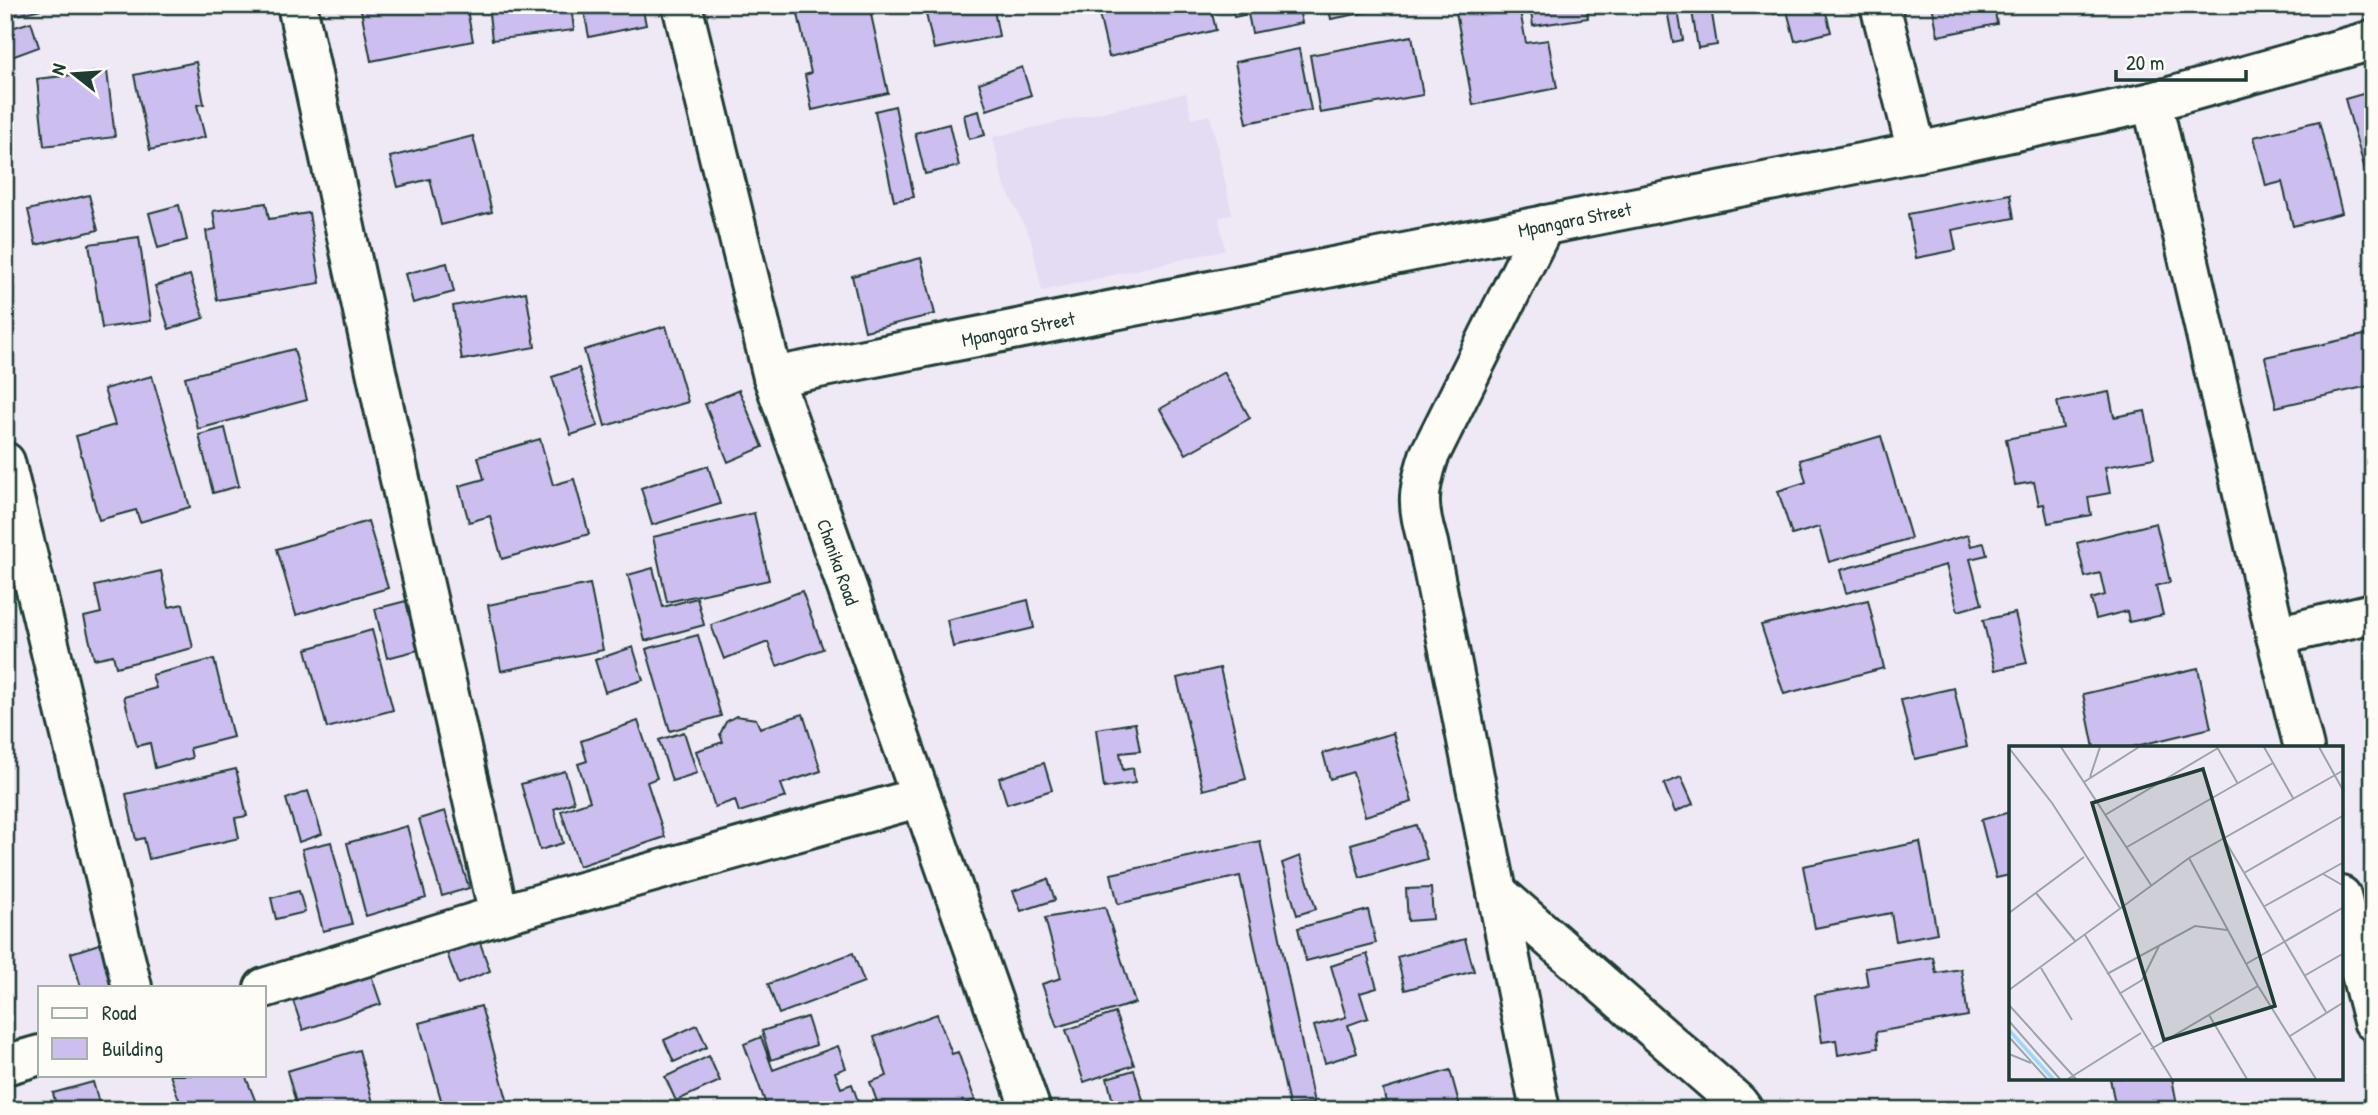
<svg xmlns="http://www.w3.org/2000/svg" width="2378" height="1115" font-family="'Patrick Hand',sans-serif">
	<rect width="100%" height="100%" fill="#eee9f5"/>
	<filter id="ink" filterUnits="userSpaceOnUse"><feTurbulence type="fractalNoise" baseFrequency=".0143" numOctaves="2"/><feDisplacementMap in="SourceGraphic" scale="14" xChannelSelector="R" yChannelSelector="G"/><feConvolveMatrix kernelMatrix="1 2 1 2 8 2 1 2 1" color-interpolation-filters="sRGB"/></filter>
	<g filter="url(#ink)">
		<path fill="#e4dcf3" d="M1186 93 1192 119 1210 115 1232 214 1219 218 1225 250 1042 291 1031 239 1003 182 993 137Z"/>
		<path fill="#ccbeef" stroke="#1f3d34" stroke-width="2" d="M5 5H45V8L5 18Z
			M360 5H466L473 41 371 61Z
			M488 5H571L574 30 492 40Z
			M583 5H642L646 25 589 37Z
			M796 5H869L888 93 812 110 805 75 811 73Z
			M924 5H993L999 36 934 49Z
			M1132 5H1210L1216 30 1109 57 1099 14Z
			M1231 5H1298L1302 23 1252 33 1248 14 1234 17Z
			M1328 5H1404L1331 19Z
			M1494 5H1519L1526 43 1548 40 1557 88 1473 105 1456 12Z
			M1530 5H1586L1588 18 1533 26Z
			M1666 5H1677L1683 40 1673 42Z
			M1772 5H1824L1831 32 1795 41 1787 11 1774 14Z
			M1932 5H1994L1997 24 1938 36Z
			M1711 8 1717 45 1698 48 1692 11Z
			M31 22 39 47 9 58 5 47V30Z
			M1412 36 1423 95 1320 113 1310 55Z
			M1299 49 1311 110 1247 123 1235 62Z
			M196 62 204 104 197 105 205 137 150 150 134 75Z
			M1022 67 1031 95 987 110 979 83Z
			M107 71 115 137 44 146 37 79Z
			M2373 91V198L2345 99Z
			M895 106 914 197 894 201 875 111Z
			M979 111 985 135 969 139 964 115Z
			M2319 121 2342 213 2293 226 2282 182 2266 186 2254 137Z
			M949 124 959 166 925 174 915 133Z
			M473 136 492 212 441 225 430 179 398 187 390 157Z
			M2010 194 2014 218 1952 230 1956 250 1916 258 1908 214Z
			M89 195 98 230 36 245 28 210Z
			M266 203 269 219 309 213 320 283 217 300 206 231 216 229 213 211Z
			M179 205 187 240 158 248 149 213Z
			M139 237 151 321 102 328 89 244Z
			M921 258 935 314 865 331 852 276Z
			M447 263 454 292 413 303 405 274Z
			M190 275 204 318 169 329 155 286Z
			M526 292 535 347 462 360 453 306Z
			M666 326 688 402 605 426 584 350Z
			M2373 333V385L2276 407 2265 357Z
			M294 349 307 400 198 429 185 377Z
			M579 368 598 426 571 435 552 377Z
			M1224 372 1250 418 1186 454 1160 409Z
			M152 376 190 507 140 522 136 510 99 520 76 436 115 425 104 389Z
			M739 390 763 447 728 462 705 404Z
			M2109 392 2114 417 2145 411 2154 458 2105 467 2110 493 2088 497 2091 515 2048 523 2044 504 2039 505 2034 482 2015 485 2006 439 2063 428 2057 402Z
			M225 428 239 486 213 493 199 435Z
			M1881 436 1911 538 1829 562 1819 527 1792 535 1778 491 1806 482 1800 460Z
			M540 439 553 485 574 479 589 534 502 559 490 516 469 522 459 486 484 479 478 457Z
			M708 466 720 504 652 525 641 488Z
			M754 513 769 580 667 602 653 537Z
			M368 521 388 588 296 615 277 549Z
			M2156 523 2170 582 2156 586 2163 615 2129 622 2127 611 2096 619 2091 599 2105 595 2100 573 2085 577 2077 543Z
			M1968 535 1971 546 1984 543 1987 555 1970 559 1982 604 1958 611 1946 565 1846 593 1840 570Z
			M653 568 663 607 697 598 704 625 645 641 628 575Z
			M161 571 169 607 183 604 193 648 116 667 113 655 94 659 84 617 101 613 95 586Z
			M590 584 603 650 501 671 488 605Z
			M802 591 823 649 777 666 768 642 724 659 711 625Z
			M1028 600 1034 628 953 647 947 620Z
			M1868 600 1884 668 1784 694 1761 625Z
			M406 601 418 650 387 658 375 609Z
			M2015 613 2027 663 1995 670 1983 620Z
			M372 630 393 710 327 728 306 649Z
			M698 635 721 716 670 731 646 649Z
			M633 647 643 680 605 692 595 660Z
			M214 659 233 737 190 748 192 758 155 768 150 743 137 746 124 697 156 688 152 675Z
			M1220 668 1246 779 1203 790 1177 678Z
			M2198 668 2211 728 2128 748H2094L2083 694Z
			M1954 688 1967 747 1915 759 1901 700Z
			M803 714 821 771 781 784 786 797 739 812 735 800 715 807 696 751 723 742 720 734 726 722 736 716 756 719 760 728Z
			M638 721 657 778 647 782 665 837 579 866 561 811 590 801 578 764 587 761 581 741Z
			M1135 723 1140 751 1120 753 1123 770 1133 768 1135 783 1104 788 1096 729Z
			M684 732 697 773 672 781 659 740Z
			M1393 733 1412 802 1365 816 1353 772 1330 779 1323 753Z
			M1044 763 1052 790 1007 804 999 778Z
			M236 769 247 816 235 818 239 838 149 859 144 838 136 840 126 794Z
			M565 771 574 802 554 809 563 843 540 850 521 784Z
			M1681 777 1693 804 1675 812 1664 784Z
			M308 791 322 834 299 842 286 799Z
			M445 811 469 888 442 896 419 819Z
			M2010 812V875L1996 878 1981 820Z
			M1416 825 1427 859 1360 878 1351 844Z
			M407 826 426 898 366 916 347 843Z
			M1260 841 1314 1103 1289 1105 1240 876 1118 904 1111 874Z
			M331 842 352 924 323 931 302 849Z
			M1920 842 1937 933 1896 941 1891 913 1815 928 1803 866Z
			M1300 856 1316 909 1297 915 1282 863Z
			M1048 879 1055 900 1021 911 1013 891Z
			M1431 888 1433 919 1408 921 1406 889Z
			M299 891 305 912 276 919 271 898Z
			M1105 907 1135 1003 1057 1027 1042 984 1061 978 1045 918Z
			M1368 910 1376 943 1306 961 1298 928Z
			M478 937 490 971 458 984 446 950Z
			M1465 939 1474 971 1405 990 1397 957Z
			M102 943 114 986 81 987 71 953Z
			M853 953 864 982 779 1014 768 984Z
			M1367 954 1377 988 1360 993 1368 1018 1348 1025 1357 1053 1325 1063 1314 1026 1346 1017 1331 966Z
			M1933 957 1936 973 1961 969 1968 1016 1876 1032 1878 1048 1838 1055 1836 1040 1822 1042 1815 995 1868 986 1865 968Z
			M369 969 381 1004 303 1030 291 995Z
			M481 1006 510 1110H444L419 1023Z
			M1115 1013 1134 1065 1084 1082 1066 1030Z
			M937 1014 952 1054 958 1052 975 1100 948 1110H880L870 1082 887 1076 874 1037Z
			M807 1017 816 1045 771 1060 762 1031Z
			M697 1025 707 1047 674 1062 664 1040Z
			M761 1037 773 1070 838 1046 846 1068 835 1072 841 1088 852 1084 861 1110H768L744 1044Z
			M359 1050 375 1110H298L287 1071Z
			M709 1056 720 1081 676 1101 665 1077Z
			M1134 1070 1146 1110H1101L1114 1106 1107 1078Z
			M1450 1070 1461 1110H1388L1383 1090Z
			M170 1075H245L259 1110H183Z
			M2110 1078H2172L2178 1110H2116Z
			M93 1082 101 1110H57L53 1093Z"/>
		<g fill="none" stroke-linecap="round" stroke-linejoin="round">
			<defs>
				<g id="street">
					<path d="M297 5 387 422 499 915"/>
					<path id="s1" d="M682 5 773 377 1031 1110"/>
					<path d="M1880 5 1917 152"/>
					<path d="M2152 102 2276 636 2304 748"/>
					<path id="s2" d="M773 377 1917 152 2152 102 2373 40"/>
					<path d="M5 462 132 987"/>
					<path d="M2276 636 2373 613"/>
					<path d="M1497 892 1737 1102 1743 1110"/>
					<path d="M2341 896 2373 1021"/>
					<path d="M264 988 499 915 921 797"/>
					<path d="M5 1065 40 1055"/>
					<path d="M1540 1110 1428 543C1417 507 1417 493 1429 456L1544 225"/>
				</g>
			</defs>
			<use href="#street" stroke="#1f3d34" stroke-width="44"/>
			<use href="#street" stroke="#fdfcf7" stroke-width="38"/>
		</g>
	</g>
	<g text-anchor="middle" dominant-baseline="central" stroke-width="7" stroke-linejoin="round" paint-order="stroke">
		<g font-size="19" fill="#1f3d34" stroke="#fdfcf7">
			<text stroke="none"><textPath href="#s2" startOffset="817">Mpangara Street</textPath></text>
			<text stroke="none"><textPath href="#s2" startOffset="250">Mpangara Street</textPath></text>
			<text stroke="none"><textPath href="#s1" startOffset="579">Chanika Road</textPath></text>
		</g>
	</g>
	<g transform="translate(2009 746)">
		<rect width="334" height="334" fill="#eee9f5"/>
		<path fill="none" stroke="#9bd7fc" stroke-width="3.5" d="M0 284 44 333"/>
		<path fill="none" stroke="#9ba4a8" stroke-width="2" d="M52 1 142 139M208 1 229 38M255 1 284 52M310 1 335 46M0 2 43 57 111 162M81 31 91 1M75 36 130 1M96 69 209 2M214 91 317 266M118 101 264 17M180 112 249 240 307 333M235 127 335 69M314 128 335 140M27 147 67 196M254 161 335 116M0 167 75 111M76 189 163 333M237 218 335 161M32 222 63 274M98 228 186 180 218 184M295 230 335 207M0 244 180 112 335 24M110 248 133 234 150 200M0 259 67 333M200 269 238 333M0 275 51 333M281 290 335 256M0 291 38 333M142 303 249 240M0 308 22 317M59 333 132 287"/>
		<path fill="#1f3d34" fill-opacity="0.15" stroke="#1f3d34" stroke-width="3.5" d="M194 23 266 260 155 294 83 57Z"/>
		<rect width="334" height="334" fill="none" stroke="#1f3d34" stroke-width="3.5"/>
	</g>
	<rect width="2378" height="1115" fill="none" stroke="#fdfcf7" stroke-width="28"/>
	<rect x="14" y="14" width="2350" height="1087" fill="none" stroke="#1f3d34" stroke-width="2.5" filter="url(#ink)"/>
	<rect x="38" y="986" width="228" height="91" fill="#fdfcf7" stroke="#a4b0a9" stroke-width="2"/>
	<rect x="52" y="1008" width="35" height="10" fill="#fdfcf7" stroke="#a4b0a9" stroke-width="2"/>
	<text x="102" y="1020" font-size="21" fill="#1f3d34">Road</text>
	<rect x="52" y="1038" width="35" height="21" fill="#ccbeef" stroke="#a4b0a9" stroke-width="2"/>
	<text x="102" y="1056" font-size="21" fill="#1f3d34">Building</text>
	<g transform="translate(74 74) rotate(287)" stroke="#fdfcf7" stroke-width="5" paint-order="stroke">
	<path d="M0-5L12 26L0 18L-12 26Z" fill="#1f3d34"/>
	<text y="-10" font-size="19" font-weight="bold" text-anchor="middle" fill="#1f3d34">N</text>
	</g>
	<path d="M2116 70v10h130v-10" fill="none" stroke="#1f3d34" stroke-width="3.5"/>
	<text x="2126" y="70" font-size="21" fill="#1f3d34" stroke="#fdfcf7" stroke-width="5" paint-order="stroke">20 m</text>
</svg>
